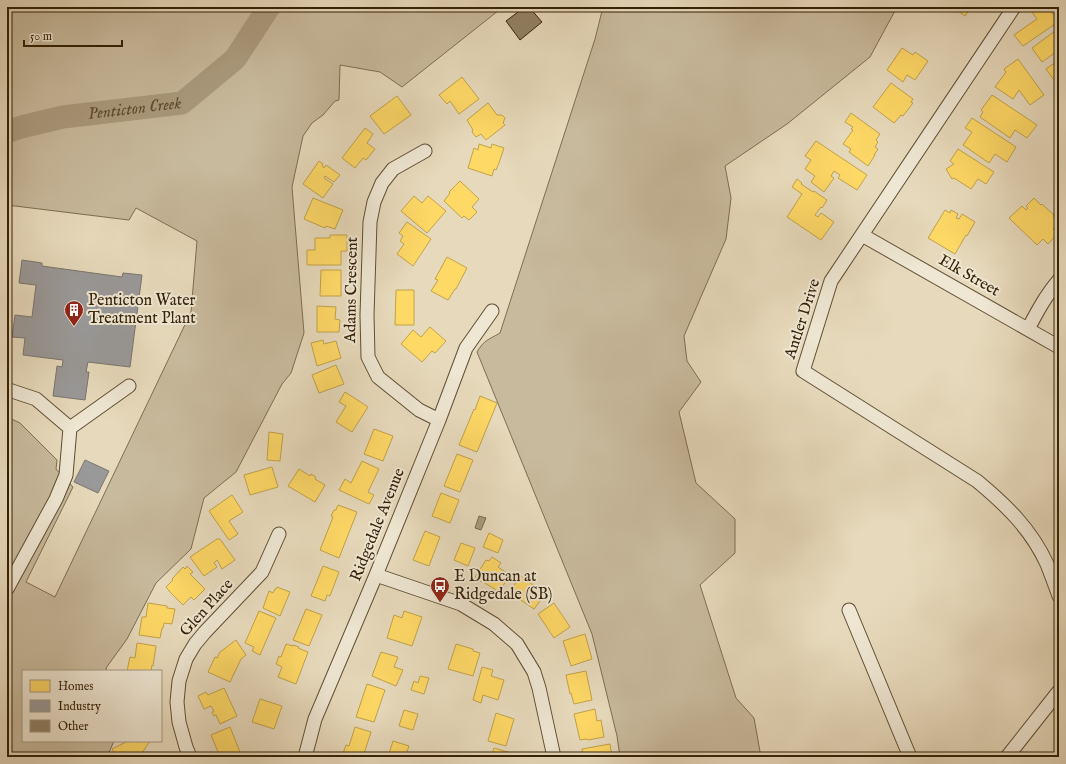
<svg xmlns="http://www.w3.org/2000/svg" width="1066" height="764" font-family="'IM FELL English',serif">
	<rect width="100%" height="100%" fill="#e7dabc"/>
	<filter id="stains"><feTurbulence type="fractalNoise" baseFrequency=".005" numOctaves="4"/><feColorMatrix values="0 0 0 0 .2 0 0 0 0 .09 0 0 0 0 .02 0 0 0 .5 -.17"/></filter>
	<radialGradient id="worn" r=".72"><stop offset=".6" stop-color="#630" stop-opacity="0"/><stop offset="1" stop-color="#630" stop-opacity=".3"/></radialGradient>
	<path fill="#c8ba9d" stroke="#7e6d52" d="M7 7H503L402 87 380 72 340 65 339 100 335 101 323 115 312 123 303 136 292 187 304 333 291 373 282 384 236 472 204 498 191 549 156 583 127 639 106 668 107 671H23V741H114L107 757H7V417L20 423 57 460 56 469 73 487 26 582 55 597 191 312 197 241 136 208 129 220 7 205Z
		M603 7H897L870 57 787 124 725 166 731 198 726 239 684 336 687 361 701 382 679 412 696 483 735 519V553L700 585 736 698 754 718 761 757H620L617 736 592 634 477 352C484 340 488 340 500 333L595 39Z"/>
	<path fill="#aa9b7e" stroke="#7a6a4e" d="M479 516 486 518 481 530 475 528Z"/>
	<path fill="#ffd966" stroke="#c2a249" d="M952 7H971L965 16Z
		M1030 7H1044L1047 12 1050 10 1058 22 1023 46 1014 35 1037 19 1029 8Z
		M1059 28V50L1042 62 1032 48Z
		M902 48 913 55 915 52 928 61 915 80 907 75 903 82 887 70Z
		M1018 59 1044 95 1030 105 1019 90 1013 99 995 87 1006 72 1004 69Z
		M1059 60V82L1057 84 1046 69Z
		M462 77 479 99 459 114 450 101 447 104 439 95Z
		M891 83 913 99 911 102 913 103 903 116 901 115 894 123 873 107Z
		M992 95 1037 125 1027 138 1015 130 1010 138 980 117 983 112 981 110Z
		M397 96 411 115 384 134 370 116Z
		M488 103 497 115H502L505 118 503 123 505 125 486 140 481 134 476 137 472 132 473 130 467 120Z
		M851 113 880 134 876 140 878 142 875 147 878 149 874 155H875L868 166 849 152 851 149 843 144 853 130 851 129 853 127 845 122Z
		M972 118 1016 147 1007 162 995 154 989 163 963 145 972 132 965 128Z
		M365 128 373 134 367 143 375 149 366 160 363 158 355 168 342 158Z
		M816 141 867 175 857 190 838 178 840 175 834 171 831 176 834 178 824 192 811 182 815 176 805 169 811 160 805 156Z
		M479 144 491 148 492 144 504 148 499 163 496 170 494 169 492 176 468 168 474 148 478 150Z
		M958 149 994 172 986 184 978 179 971 189 954 178 952 179 946 169 954 164 950 161Z
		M319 161 323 164 322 166 324 168 326 165 340 175 334 182 325 176 324 178 333 184 323 198 303 184Z
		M797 179 802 183 801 184 813 192 814 191 827 200 822 208 821 207 815 215 818 217 821 213 834 222 821 240 787 217 802 194 792 187Z
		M460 181 479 199 472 207 477 212 469 220 464 216 462 218 444 201 450 193 449 192Z
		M414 196 422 203 428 196 446 211 427 233 401 211Z
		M313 198 343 210 335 229 326 226 325 228 304 219Z
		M1034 198 1041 205 1042 204 1054 215 1053 216 1059 223 1053 229 1058 233 1048 244 1043 239 1037 245 1009 218 1022 206 1026 210 1028 208 1026 206Z
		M945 210 950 213 951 210 958 214 956 218 959 219 962 214 975 222 967 236 966 235 955 254 928 238Z
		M407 222 431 239 413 266 397 254 404 244 400 241 403 236 399 233Z
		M330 235H347V251H341V265H307V250H315V238H330Z
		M447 257 467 268 456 289H455L448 300 431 291 438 280 435 279Z
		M321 270H341V296H320Z
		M396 290H414V325H395Z
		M317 306 336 307 335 319 340 320 339 332H317Z
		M430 327 446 341 435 353 432 351 422 362 401 344 413 330 421 337Z
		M323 340 324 344 336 341 341 358 317 366 311 343Z
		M336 365 344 384 319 393 312 375Z
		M345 392 368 407 352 432 336 422 346 406 339 402Z
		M480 396 497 403 477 452 459 445 474 409 475 410Z
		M374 429 393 436 383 461 364 454Z
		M269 432 283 434 280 461 267 460Z
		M457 454 473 460 460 492 444 486Z
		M362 461 379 469 368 492 374 495 369 504 339 490 345 479 351 483Z
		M272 467 278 487 250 495 244 475Z
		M299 469 310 476 311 474 316 477 315 479 325 485 315 502 288 486Z
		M441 493 459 500 450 523 432 516Z
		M232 495 243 512 229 521 238 534 229 540 209 511Z
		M338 505 357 512 339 558 320 550 333 517 331 516 334 510H336Z
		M425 531 440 537 429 566 413 560Z
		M489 533 503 540 498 553 483 547Z
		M217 539H220L235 560 222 569 217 560 214 563 217 567 204 576 190 557Z
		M461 543 475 548 468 566 454 560Z
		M492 557 501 563 498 567 510 575 499 592 482 581 481 582 476 578H477L475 577 486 560 489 561Z
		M187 566 193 572 190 574 205 589 194 600 191 597 183 605 170 592 166 587 173 580 172 579 183 567 185 569Z
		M323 566 339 572 330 596 327 595 325 601 311 596Z
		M521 576 545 594 534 609 509 592Z
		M277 587 290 592 280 616 263 608 269 591 273 593 275 589H276Z
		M148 603 167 606V608L175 609 172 624 164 623 163 628H162L160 638 139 635 142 617H146Z
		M554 603 570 627 554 638 538 614Z
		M306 609 322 615 309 646 293 640Z
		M259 611 276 618 260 655 252 651 254 647 245 643Z
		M404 611 422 617 412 646 387 638 394 615 402 618Z
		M585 634 592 659 571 666 563 641Z
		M236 640 246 655 241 659 230 682 208 672 215 657 217 658 220 652Z
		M137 643 156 646 153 666 152 665 151 671H127L130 657 135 658Z
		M286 644 293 646V645L299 647 298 648 308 652 296 684 278 677 282 667 276 664 279 656 281 657Z
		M456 644 473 649V651L480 653 473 676 448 669Z
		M381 652 398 657 394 667 403 670 396 686 372 676Z
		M482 667 493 670 491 676 504 680 498 700 483 695 481 703 473 700Z
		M586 671 592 700 574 704 571 693 570 694 566 675Z
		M420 676 429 678 424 694 411 690 414 681 418 683Z
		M367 684 385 690 374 722 356 717Z
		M224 688 237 716 220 724 216 715 214 716 212 712 214 711 211 706 204 709 198 696 206 692 208 695Z
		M260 699 282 706 274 729 252 722Z
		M595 709 597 721 601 720 604 737 588 740 587 739 580 740 574 714Z
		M404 710 418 714 413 730 399 726Z
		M496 713 514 719 506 746 488 741Z
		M230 727 242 757H220L211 735Z
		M355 727 371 732 363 757 342 756 346 745 349 746Z
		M128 741H150L142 753 144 757H116L112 749Z
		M393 741 409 746 405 757H388Z
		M610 744 612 757H583L582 749Z
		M494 748 518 755 517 757H491Z"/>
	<path fill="#999" stroke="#7a756d" d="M22 260 42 263V266L122 277 123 273 142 275 130 367 88 362 86 372H89L85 400 53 396 57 366 62 367 63 360 23 355 25 338 12 337 15 315 32 317 36 285 19 283Z
		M85 460 109 471 98 493 74 482Z"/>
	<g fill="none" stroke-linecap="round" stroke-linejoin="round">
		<path stroke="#aa9b7e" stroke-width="23" id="s1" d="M7 132 21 127 63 117 182 103 235 59 269 7"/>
	</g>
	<path fill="#918165" stroke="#332006" d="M529 7 542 22 520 40 506 21 522 9 523 12Z"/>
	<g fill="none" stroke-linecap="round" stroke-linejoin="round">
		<defs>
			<path id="minor" d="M1014 7 831 281 803 371 977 481C1006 505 1031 529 1047 564 1051 574 1055 585 1059 596
				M425 151 393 169 382 183 374 202 370 222 367 315 368 357 378 377 419 410 439 420
				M862 235 1059 347
				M1028 329C1037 312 1046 295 1059 280
				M70 428 129 386
				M376 575 461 604 494 624 517 644 534 672 539 688 554 757
				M7 589 56 499 66 475 70 428 36 399 9 390
				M849 610 910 757
				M190 757 186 747 179 722 177 702 179 681 186 659 195 644 205 632 262 572 279 534
				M305 757 315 719 376 575 439 420 466 348 492 311
				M1007 757 1059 691"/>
		</defs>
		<use href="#minor" stroke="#604e34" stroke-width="15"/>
		<use href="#minor" stroke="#efe7d3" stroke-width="13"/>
	</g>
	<defs>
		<symbol id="building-pin" viewBox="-11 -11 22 30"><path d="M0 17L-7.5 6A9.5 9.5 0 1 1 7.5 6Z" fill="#8f2418" stroke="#efe7d3"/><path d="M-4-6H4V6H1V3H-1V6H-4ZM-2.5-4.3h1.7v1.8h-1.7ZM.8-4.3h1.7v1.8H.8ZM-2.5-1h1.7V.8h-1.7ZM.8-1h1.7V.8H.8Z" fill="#fff"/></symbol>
		<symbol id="bus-pin" viewBox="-11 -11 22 30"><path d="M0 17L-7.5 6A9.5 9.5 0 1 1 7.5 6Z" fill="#8f2418" stroke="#efe7d3"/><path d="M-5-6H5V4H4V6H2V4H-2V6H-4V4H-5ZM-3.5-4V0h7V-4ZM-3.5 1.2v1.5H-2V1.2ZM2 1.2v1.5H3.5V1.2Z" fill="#fff"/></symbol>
	</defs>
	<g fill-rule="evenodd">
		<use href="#building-pin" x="63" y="299" width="22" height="30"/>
		<use href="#bus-pin" x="429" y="575" width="22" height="30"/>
	</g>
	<g text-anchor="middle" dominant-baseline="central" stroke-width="4" stroke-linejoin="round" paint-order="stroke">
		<g font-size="16" fill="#332006" stroke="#efe7d3">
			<text transform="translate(969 276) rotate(30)">Elk Street</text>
			<text transform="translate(352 290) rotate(-89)">Adams Crescent</text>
			<text transform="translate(803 319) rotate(-72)">Antler Drive</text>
			<text transform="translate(378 525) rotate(-68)">Ridgedale Avenue</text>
			<text transform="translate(207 608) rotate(-48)">Glen Place</text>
		</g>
		<g font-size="16" fill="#332006" stroke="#efe7d3" text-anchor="start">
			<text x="88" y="301">Penticton Water<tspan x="88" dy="18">Treatment Plant</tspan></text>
			<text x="454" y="577">E Duncan at<tspan x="454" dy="18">Ridgedale (SB)</tspan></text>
		</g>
		<g font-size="17" font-style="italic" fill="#5d4b30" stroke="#efe7d3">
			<text stroke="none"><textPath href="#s1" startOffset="130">Penticton Creek</textPath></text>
		</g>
	</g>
	<rect width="1066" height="764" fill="none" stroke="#e7dabc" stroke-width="24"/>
	<rect x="8" y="8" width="1050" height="748" fill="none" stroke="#332006" stroke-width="2"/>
	<rect x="12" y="12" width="1042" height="740" fill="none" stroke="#332006"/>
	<rect x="22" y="670" width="140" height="72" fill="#efe7d3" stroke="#a49781"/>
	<rect x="30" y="680" width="20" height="12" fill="#ffd966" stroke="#a49781"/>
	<text x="58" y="690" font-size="12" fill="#332006">Homes</text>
	<rect x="30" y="700" width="20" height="12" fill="#999999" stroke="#a49781"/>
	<text x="58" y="710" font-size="12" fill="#332006">Industry</text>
	<rect x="30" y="720" width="20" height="12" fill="#918165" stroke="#a49781"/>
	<text x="58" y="730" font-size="12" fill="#332006">Other</text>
	<path d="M24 40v6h98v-6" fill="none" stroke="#332006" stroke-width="2"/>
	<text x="30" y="40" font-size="12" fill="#332006" stroke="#efe7d3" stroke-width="3" paint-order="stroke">50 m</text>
	<rect width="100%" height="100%" filter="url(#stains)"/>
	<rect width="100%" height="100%" fill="url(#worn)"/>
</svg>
